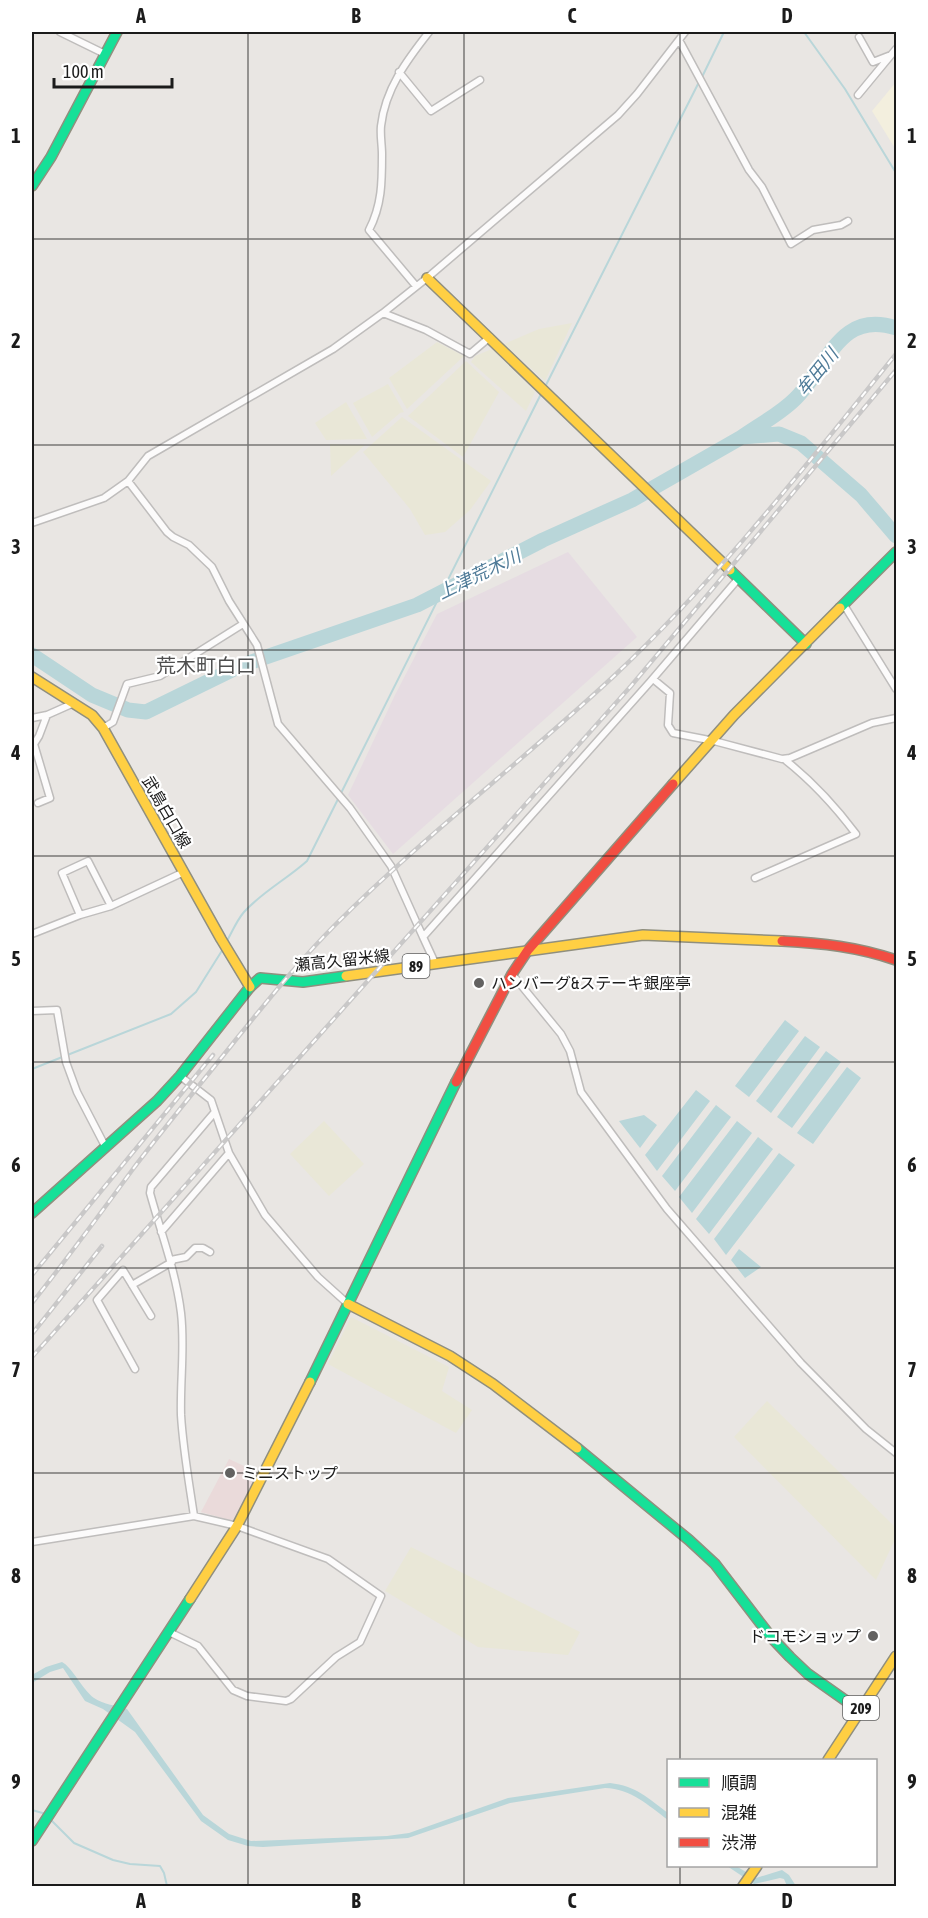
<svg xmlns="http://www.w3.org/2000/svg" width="928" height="1918" font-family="'Asap Condensed','Noto Sans JP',sans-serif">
	<rect width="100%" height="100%" fill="#e9e6e3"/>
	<path fill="#eadada" d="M229 1459 259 1473 237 1519 233 1521 201 1512Z"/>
	<path fill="#e6dce2" d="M568 552 637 637 393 854 348 795 395 695 437 614Z"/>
	<path fill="#f3efde" d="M896 82V150L872 111Z"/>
	<path fill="#e9e7d7" d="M572 323 545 381 504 344 539 329Z
		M437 342 464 356 407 409 389 378Z
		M492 349 535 392 526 411 471 362 475 356Z
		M466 361 499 392 463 457 408 416Z
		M388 384 404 412 400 413 372 437 353 403Z
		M346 402 367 439 326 440 315 423Z
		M402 417 491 481 470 510 445 532 425 535 410 509 363 452Z
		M330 444 365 445 331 476Z
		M324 1121 364 1164 329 1196 290 1154Z
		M351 1317 449 1367 442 1391 472 1410 456 1433 328 1364Z
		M767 1401 896 1528V1537L876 1580 734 1437Z
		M411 1547 580 1632 568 1655 478 1647 385 1591Z"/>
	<path fill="#b9d6d9" d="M785 1020 799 1031 749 1097 735 1086Z
		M805 1036 820 1047 771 1113 756 1101Z
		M826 1051 841 1062 792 1128 777 1117Z
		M847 1067 861 1078 813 1144 797 1133Z
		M696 1090 710 1101 657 1171 645 1155Z
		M716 1105 731 1117 675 1191 662 1176Z
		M644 1115 657 1125 640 1148 619 1121Z
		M737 1121 752 1133 692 1213 679 1197Z
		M758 1137 773 1149 709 1234 696 1219Z
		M779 1153 795 1165 726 1255 714 1239Z
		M739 1249 761 1267 745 1278 731 1260Z
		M62 1662C72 1667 82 1689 94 1698 104 1705 116 1705 127 1709L203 1815 229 1834 251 1841 387 1836 409 1833 508 1798 610 1783C636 1786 648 1798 668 1813V1820C648 1805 631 1789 605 1788L510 1803 408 1838 263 1847 248 1846 228 1840 201 1821 135 1732 103 1709 85 1701 63 1668 50 1672 32 1683V1675L46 1667Z
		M727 1866H736L756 1878 782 1870 789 1875 796 1886H787L784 1879 780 1878 754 1884Z"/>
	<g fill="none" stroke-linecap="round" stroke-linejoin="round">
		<path stroke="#b9d6d9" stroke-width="2" d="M804 32 845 89 896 173
			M702 77 724 32
			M545 387 699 82
			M227 941C232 932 237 920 244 912 262 892 287 879 307 861L542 392
			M32 1069 171 1014 196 992 223 949
			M32 1810 46 1814
			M50 1819 74 1843 113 1860 130 1864 160 1866 164 1873 167 1886"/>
		<path stroke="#b9d6d9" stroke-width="15" d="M742 437C759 425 780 414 795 399 828 367 839 309 896 328
			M32 655 92 695 128 710 146 712 240 666 417 605 543 540 632 500 742 437 779 434 801 443 861 495 896 536"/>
		<defs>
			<path id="street" d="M60 32 105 54
				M859 37 873 62 891 55
				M679 40 749 170 762 187 791 244 813 230 841 225 848 221
				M399 72 431 111 480 80
				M858 95 896 49
				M416 286 369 230C382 205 382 182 382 154 382 145 380 135 381 126 385 89 407 60 429 32
				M383 313 426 330 470 354 490 337
				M128 481 167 532 173 537 189 545 212 567 229 601 257 645 278 724 350 808 391 866 423 937
				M32 523 104 498 128 481 148 456 333 349 383 313 427 278 618 115 637 94 685 32
				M844 605 896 689
				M653 679 670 693 668 725 673 733 714 741 782 759 790 758 872 723 896 718
				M32 718 47 715 74 703
				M103 728 113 722 127 684 160 676 243 624
				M38 803 50 798 34 744 39 736 47 715
				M755 878 856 834C835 806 812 781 784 759
				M80 915 62 873 88 861 111 906
				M32 934 80 915 111 906 184 872
				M435 963 423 937 650 682 738 579
				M512 974 561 1034 570 1051 581 1092 667 1209 801 1363 866 1429 896 1453
				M32 1011 57 1010 66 1062 77 1092 105 1146
				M180 1076 211 1100 229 1153 265 1215 318 1277 348 1304
				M161 1232 229 1153
				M171 1260 186 1257 195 1248H203L210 1252
				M132 1285 172 1262
				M135 1369 97 1300 123 1270 151 1316
				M194 1516C189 1482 183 1449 181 1415 180 1381 185 1347 181 1313 176 1272 161 1233 150 1193L151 1187 214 1113
				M32 1542 194 1516 237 1526 328 1559 381 1596 360 1642 336 1657 291 1699 286 1701 247 1696 233 1690 198 1646 169 1632"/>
			<path id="fast" d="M32 186 51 157 117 32
				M730 570 806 644
				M840 608 896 552
				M32 1213 157 1101 180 1076 250 987 260 978 303 982 346 976
				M310 1382 456 1082
				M577 1448 689 1540 715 1564 771 1637 790 1657 808 1674 859 1710
				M32 1841 190 1599"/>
			<path id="slow" d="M427 278 730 570
				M32 677 92 715 103 728 221 939 250 987
				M673 784 734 715 840 608
				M346 976 643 935 782 941
				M348 1304 450 1356 493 1384 577 1448
				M190 1599 237 1526 310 1382
				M828 1760 896 1656
				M743 1886 757 1866"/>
			<path id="jam" d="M782 941C822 943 858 947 896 960
				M456 1082 512 974 528 950 673 784"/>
		</defs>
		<use href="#street" stroke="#bfbdbc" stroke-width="9"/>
		<use href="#fast" stroke="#908f7e" stroke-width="12"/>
		<use href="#slow" stroke="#908f7e" stroke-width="12"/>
		<use href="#jam" stroke="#908f7e" stroke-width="12"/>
		<use href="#street" stroke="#fcfbfb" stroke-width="6"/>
		<use href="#fast" stroke="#16e098" stroke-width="9"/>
		<use href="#slow" stroke="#ffcf43" stroke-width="9"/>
		<use href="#jam" stroke="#f24e42" stroke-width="9"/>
		<defs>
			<path id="rail" d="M32 1275 213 1055
				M32 1303C67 1259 100 1214 133 1169 167 1124 203 1081 238 1037 269 999 300 960 335 925 424 836 524 760 615 675 719 577 807 464 896 354
				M32 1334 102 1246
				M32 1357 631 686 896 370"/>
		</defs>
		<use href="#rail" stroke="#c9c8c8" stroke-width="4.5"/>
		<use href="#rail" stroke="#fff" stroke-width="2" stroke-dasharray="7" stroke-linecap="butt"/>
	</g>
	<path fill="none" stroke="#1b1b1b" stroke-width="1.5" stroke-opacity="0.55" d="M248 32V1886M464 32V1886M680 32V1760M32 239H896M32 445H896M32 650H896M32 856H896M32 1062H896M32 1268H896M32 1473H896M32 1679H896M680 1866V1886"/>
	<g fill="#636261" stroke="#fff" stroke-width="2">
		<circle cx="479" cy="983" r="6"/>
		<circle cx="230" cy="1473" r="6"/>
		<circle cx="873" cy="1636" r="6"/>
	</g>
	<g text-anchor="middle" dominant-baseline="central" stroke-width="4.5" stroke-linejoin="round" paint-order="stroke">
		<g fill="#fff" stroke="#5f5f5f" stroke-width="1.5">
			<rect x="402.5" y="954" width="27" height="24" rx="4.5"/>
			<rect x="843" y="1696" width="36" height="24" rx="4.5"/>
		</g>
		<g font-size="15" font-weight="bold" fill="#1b1b1b">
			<text x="416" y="966">89</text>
			<text x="861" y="1708">209</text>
		</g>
		<g font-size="16" fill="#1b1b1b" stroke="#fff">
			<text transform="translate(167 812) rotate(60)">武島白口線</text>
			<text transform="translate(342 960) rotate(-6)">瀬高久留米線</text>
		</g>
		<g font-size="16" fill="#1b1b1b" stroke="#fff" text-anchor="start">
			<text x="491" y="983">ハンバーグ&amp;ステーキ銀座亭</text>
			<text x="242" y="1473">ミニストップ</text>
			<text x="861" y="1636" text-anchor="end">ドコモショップ</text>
		</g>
		<g font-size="18" font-style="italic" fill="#4f7b98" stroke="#fff">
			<text transform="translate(817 372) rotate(-51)">牟田川</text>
			<text transform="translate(479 574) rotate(-26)">上津荒木川</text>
		</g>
		<g font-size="20" fill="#4e4e4e" stroke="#fff">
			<text x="206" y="665">荒木町白口</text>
		</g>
	</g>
	<rect width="928" height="1918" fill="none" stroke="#ffffff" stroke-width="66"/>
	<rect x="667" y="1759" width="210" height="108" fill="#ffffff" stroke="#a4a4a4" stroke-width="1.5"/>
	<rect x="679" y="1778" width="30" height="9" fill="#16e098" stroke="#a4a4a4" stroke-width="1.5"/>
	<text x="721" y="1789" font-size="18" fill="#1b1b1b">順調</text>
	<rect x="679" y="1808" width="30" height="9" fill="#ffcf43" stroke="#a4a4a4" stroke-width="1.5"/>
	<text x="721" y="1819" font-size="18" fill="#1b1b1b">混雑</text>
	<rect x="679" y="1838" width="30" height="9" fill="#f24e42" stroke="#a4a4a4" stroke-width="1.5"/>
	<text x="721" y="1849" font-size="18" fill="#1b1b1b">渋滞</text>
	<path d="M54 78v9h118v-9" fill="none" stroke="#1b1b1b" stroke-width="3"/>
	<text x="63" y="78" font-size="18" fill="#1b1b1b" stroke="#ffffff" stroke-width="4.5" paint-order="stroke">100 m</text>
	<rect x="33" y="33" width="862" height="1852" fill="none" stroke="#1b1b1b" stroke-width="2"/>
	<g font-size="20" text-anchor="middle" font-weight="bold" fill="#1b1b1b">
		<text x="141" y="23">A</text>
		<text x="356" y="23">B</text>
		<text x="572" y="23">C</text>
		<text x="787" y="23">D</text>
		<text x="16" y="143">1</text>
		<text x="912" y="143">1</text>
		<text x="16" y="348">2</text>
		<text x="912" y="348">2</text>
		<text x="16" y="554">3</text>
		<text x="912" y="554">3</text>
		<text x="16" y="760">4</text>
		<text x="912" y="760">4</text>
		<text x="16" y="966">5</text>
		<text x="912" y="966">5</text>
		<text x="16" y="1172">6</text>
		<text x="912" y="1172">6</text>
		<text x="16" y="1377">7</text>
		<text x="912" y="1377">7</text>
		<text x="16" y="1583">8</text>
		<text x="912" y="1583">8</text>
		<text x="16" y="1789">9</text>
		<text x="912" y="1789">9</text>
		<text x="141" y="1908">A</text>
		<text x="356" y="1908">B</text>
		<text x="572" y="1908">C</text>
		<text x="787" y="1908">D</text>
	</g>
</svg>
